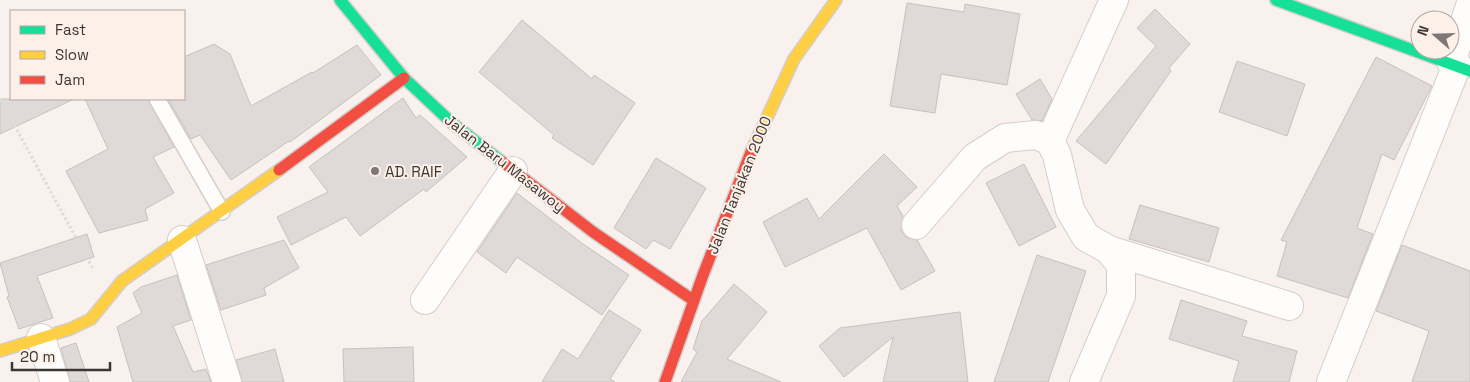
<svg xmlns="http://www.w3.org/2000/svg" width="1470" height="382" font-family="'Space Grotesk',sans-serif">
	<rect width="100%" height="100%" fill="#f8f1ee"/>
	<path fill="#dfdad7" stroke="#c6c1bf" d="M907 3 964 12 965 4 1020 14 1007 85 941 74 935 113 890 106Z
		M1155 9 1190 44 1169 68 1171 71 1106 164 1076 141 1156 46 1137 28Z
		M522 20 592 79 594 75 635 103 593 165 552 138 554 135 479 72Z
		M214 44 230 54 251 106 312 72 313 73 357 45 381 75 290 142 289 141 231 180 200 135 191 139 168 99H184V57Z
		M1376 57 1432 86 1394 160 1382 154 1357 228 1373 234 1348 298 1277 276 1287 242 1281 240Z
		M1237 61 1305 84 1287 136 1219 112Z
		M1040 79 1052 99 1042 121 1032 120 1016 94Z
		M403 98 416 118 420 115 467 157 426 192 424 189 360 236 346 217 291 245 277 217 328 192 309 167Z
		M0 99H74L0 134Z
		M85 99H148L174 147 153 157 174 193 145 209 148 220 99 233 66 171 108 149Z
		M884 154 917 187 897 206 903 216 901 230 906 237 917 240 935 271 901 290 867 228 785 267 763 222 807 198 819 219Z
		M656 158 706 188 670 249 653 240 646 249 614 228Z
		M1024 164 1056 227 1019 246 986 183Z
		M517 193 583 244 629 275 602 315 517 257 506 273 477 252Z
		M1140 205 1219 228 1209 262 1129 239Z
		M87 234 94 257 37 276 53 318 19 329 7 297 9 296 0 263Z
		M284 240 299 268 264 288 266 295 221 310 206 265Z
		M1402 245 1470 271V382H1412L1429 331 1376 311Z
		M1037 255 1086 271 1048 382H994Z
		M177 275 191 320 173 326 193 372 206 369 211 382H133L117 327 142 313 133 293 141 287Z
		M734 284 767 312 727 359 781 382H681L697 352 693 349 702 321Z
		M1181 300 1247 321 1242 336 1297 351 1289 382H1233L1239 361 1169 339Z
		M609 310 641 330 610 379 615 382H542L562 349 578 359Z
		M960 312 968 382H883L893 337 844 377 819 346 840 328Z
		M76 343 89 382H70L61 348Z
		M413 347 414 382H344L343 349Z
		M275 349 284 382H242L236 360Z"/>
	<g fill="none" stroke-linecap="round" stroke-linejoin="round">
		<defs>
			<path id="lane" d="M157 99 222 212"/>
			<path id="street" d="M1451 62 1470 6
				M1050 141 1114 0
				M916 225 975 157 1005 138 1036 135 1050 141 1057 155 1070 210 1086 237 1109 250 1121 265V296L1084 382
				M182 240 227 382
				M1109 250 1289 306
				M425 300 513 171
				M41 338 55 382
				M1331 382 1457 65"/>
			<path id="fast" d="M340 0 404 78 452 123 501 161
				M1276 0 1470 71"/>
			<path id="slow" d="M751 152 794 59 836 0
				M0 351 70 329 91 319 122 281 279 170"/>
			<path id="jam" d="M501 161 593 232 693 300
				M279 170 404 78
				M665 382 703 275 751 152"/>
		</defs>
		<use href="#lane" stroke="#d3cecb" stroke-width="18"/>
		<use href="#street" stroke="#d3cecb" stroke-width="30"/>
		<use href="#fast" stroke="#d3cecb" stroke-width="14"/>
		<use href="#slow" stroke="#d3cecb" stroke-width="14"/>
		<use href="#jam" stroke="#d3cecb" stroke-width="14"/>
		<path stroke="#dedcda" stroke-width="3" stroke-dasharray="2.5 2.5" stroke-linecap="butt" d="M0 99 93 269"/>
		<use href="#lane" stroke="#fefdfc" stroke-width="15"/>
		<use href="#street" stroke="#fefdfc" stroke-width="28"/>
		<use href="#fast" stroke="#16e098" stroke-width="11"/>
		<use href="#slow" stroke="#ffcf43" stroke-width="11"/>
		<use href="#jam" stroke="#f24e42" stroke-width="11"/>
	</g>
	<circle fill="#7e7876" stroke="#fdf0e9" stroke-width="2" cx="375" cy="171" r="5"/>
	<g text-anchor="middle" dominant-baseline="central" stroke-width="4" stroke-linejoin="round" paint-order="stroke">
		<g font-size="15" fill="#3c3735" stroke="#fdf0e9">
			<text transform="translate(505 163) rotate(38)">Jalan Baru Masawoy</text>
			<text transform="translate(739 185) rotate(-68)">Jalan Tanjakan 2000</text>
		</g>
		<g font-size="15" fill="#3c3735" stroke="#fdf0e9" text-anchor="start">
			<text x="385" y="171">AD. RAIF</text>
		</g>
	</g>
	<rect x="10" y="10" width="175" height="90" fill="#fdf0e9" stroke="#b0a6a1"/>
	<rect x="20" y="26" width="25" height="8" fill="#16e098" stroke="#b0a6a1"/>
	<text x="55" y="35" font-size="15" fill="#3c3735">Fast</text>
	<rect x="20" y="51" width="25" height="8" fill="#ffcf43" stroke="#b0a6a1"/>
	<text x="55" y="60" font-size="15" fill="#3c3735">Slow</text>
	<rect x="20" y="76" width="25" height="8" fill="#f24e42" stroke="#b0a6a1"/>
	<text x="55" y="85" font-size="15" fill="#3c3735">Jam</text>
	<g transform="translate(1435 35) rotate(290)"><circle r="24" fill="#fdf0e9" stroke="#b0a6a1"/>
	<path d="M0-4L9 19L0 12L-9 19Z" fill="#7e7876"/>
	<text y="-8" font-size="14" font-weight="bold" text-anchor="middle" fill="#3c3735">N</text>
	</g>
	<path d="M12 362v8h98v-8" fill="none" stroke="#3c3735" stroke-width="2.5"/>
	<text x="20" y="362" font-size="15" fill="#3c3735" stroke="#fdf0e9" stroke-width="4" paint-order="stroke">20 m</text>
</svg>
